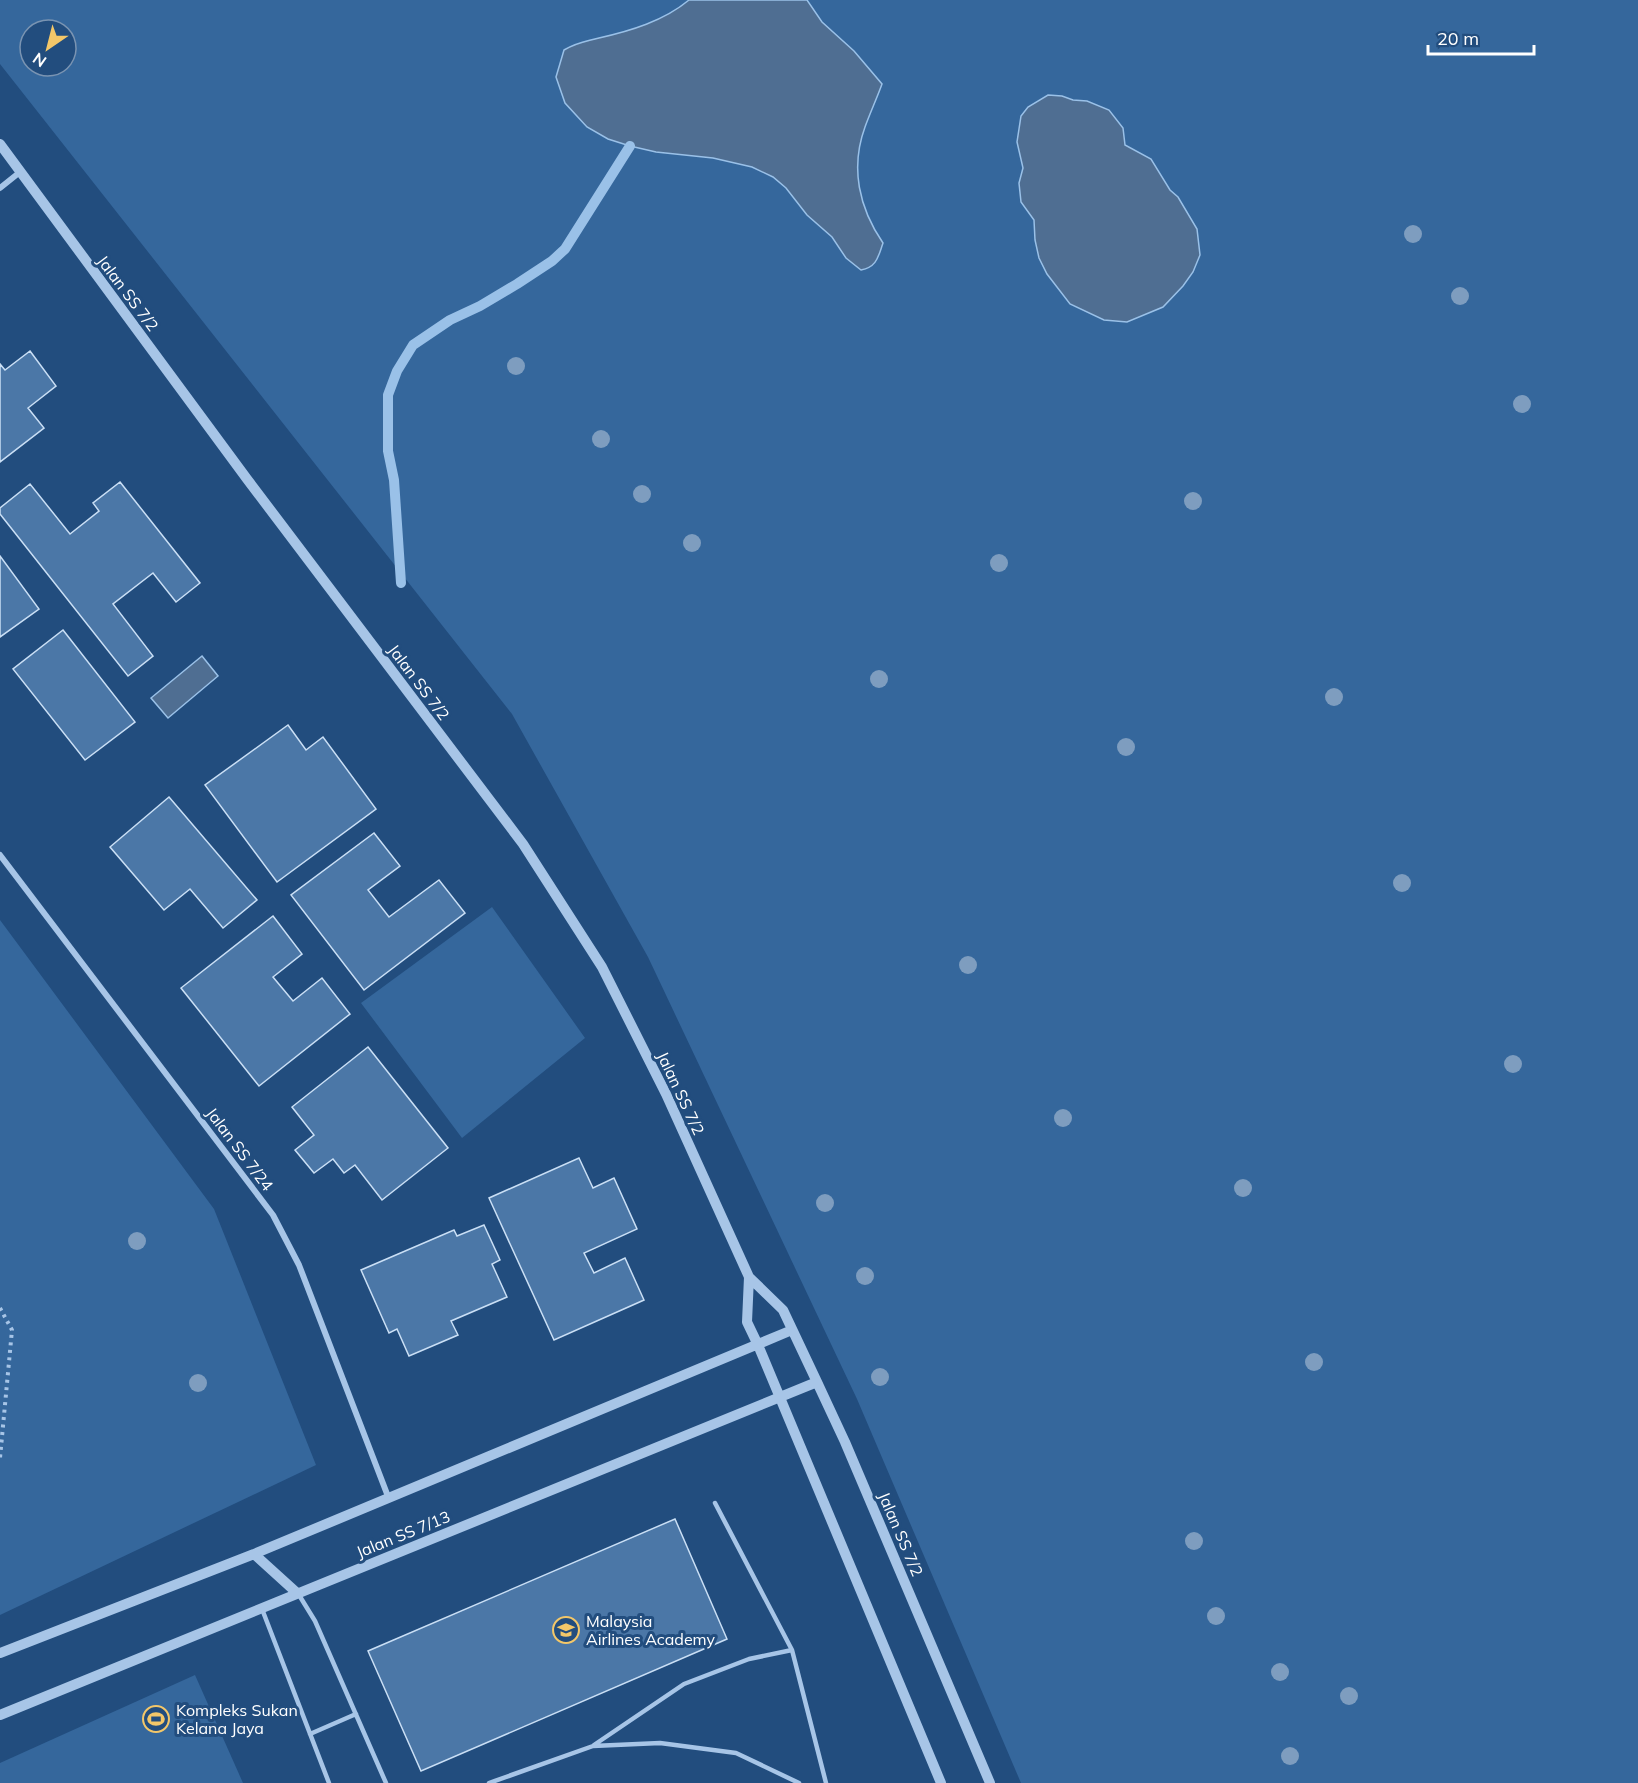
<svg xmlns="http://www.w3.org/2000/svg" width="1638" height="1783" font-family="Mulish,sans-serif">
	<rect width="100%" height="100%" fill="#224d7e"/>
	<path fill="#35679c" fill-rule="evenodd" d="M0 0H1638V1783H1021L857 1399 648 957 512 714 0 64ZM30 30H66V66H30Z
		M492 907 585 1038 462 1138 361 1003Z
		M0 920 214 1209 316 1465 0 1615Z
		M195 1675 243 1783H0V1763Z"/>
	<path fill="#4f6e92" stroke="#9ac1e8" stroke-width="1.5" d="M689 0H807L822 22 854 51 882 84C877 98 870 113 865 127 850 168 859 208 883 243 878 257 877 267 861 270L846 258 832 237 807 215 786 188 773 177 752 167 713 158 656 152 630 146 608 139 587 127 565 103 556 77 564 50C578 42 584 42 599 38 630 31 664 21 689 0Z
		M1048 95 1062 96 1073 100 1087 101 1109 110 1123 128 1125 145 1151 159 1170 190 1178 197 1197 229 1200 255 1193 272 1183 286 1163 307 1127 322 1104 320 1070 304 1047 274 1039 258 1035 240 1034 220 1021 202 1019 183 1023 168 1017 142 1021 116 1028 107Z
		M202 656 218 676 168 718 151 698Z"/>
	<g fill="none" stroke-linecap="round" stroke-linejoin="round">
		<path stroke="#9ac1e8" stroke-width="10" d="M401 583 394 480 388 451V395L397 371 413 345 450 320 480 306 517 284 552 261 565 249 630 146"/>
	</g>
	<path fill="#4b77a7" stroke="#cadff5" stroke-width="1.5" d="M30 351 56 386 28 408 44 428 0 462V364L5 370Z
		M120 482 200 583 176 602 153 573 113 604 153 656 128 676 0 514V508L30 484 70 534 99 511 93 503Z
		M0 556 39 609 0 637Z
		M63 630 135 722 85 760 13 669Z
		M288 725 306 750 323 737 376 809 277 882 205 785Z
		M169 797 257 900 223 928 190 889 164 910 110 847Z
		M374 833 400 866 368 890 389 917 439 880 465 913 364 990 291 895Z
		M273 916 302 954 273 977 293 1001 322 978 350 1014 259 1086 181 988Z
		M368 1047 448 1148 382 1200 355 1165 344 1173 333 1159 314 1173 295 1150 314 1135 292 1107Z
		M579 1158 593 1188 614 1178 637 1229 584 1253 594 1273 625 1258 644 1300 554 1340 489 1198Z
		M484 1225 500 1260 492 1264 507 1297 451 1321 458 1335 409 1356 397 1329 389 1333 361 1270 454 1230 457 1236Z
		M675 1519 727 1639 421 1771 368 1651Z"/>
	<g fill="none" stroke-linecap="round" stroke-linejoin="round">
		<path stroke="#a7c5e7" stroke-width="4" stroke-dasharray="3 4.5" stroke-linecap="butt" d="M0 1308 12 1330 0 1458"/>
		<path stroke="#a7c5e7" stroke-width="4.5" d="M715 1503 792 1650 826 1783
			M299 1595 315 1621 386 1783
			M262 1609 329 1783
			M310 1734 356 1714
			M594 1745 684 1684 749 1659 792 1650
			M489 1783 593 1746 660 1743 736 1753 799 1783"/>
		<path stroke="#a7c5e7" stroke-width="6" d="M0 188 20 172
			M0 855 273 1215 299 1265 389 1499"/>
		<path stroke="#a7c5e7" stroke-width="10" d="M0 144 247 479 523 844 602 967 666 1094 749 1277 783 1310 817 1382 845 1442 990 1783
			M749 1277 747 1322 758 1345 941 1783
			M254 1554 297 1593
			M0 1653 254 1554 792 1330
			M0 1715 817 1382"/>
	</g>
	<g fill="#7e9dbf">
		<circle cx="1413" cy="234" r="9"/>
		<circle cx="1460" cy="296" r="9"/>
		<circle cx="516" cy="366" r="9"/>
		<circle cx="1522" cy="404" r="9"/>
		<circle cx="601" cy="439" r="9"/>
		<circle cx="642" cy="494" r="9"/>
		<circle cx="1193" cy="501" r="9"/>
		<circle cx="692" cy="543" r="9"/>
		<circle cx="999" cy="563" r="9"/>
		<circle cx="879" cy="679" r="9"/>
		<circle cx="1334" cy="697" r="9"/>
		<circle cx="1126" cy="747" r="9"/>
		<circle cx="1402" cy="883" r="9"/>
		<circle cx="968" cy="965" r="9"/>
		<circle cx="1513" cy="1064" r="9"/>
		<circle cx="1063" cy="1118" r="9"/>
		<circle cx="1243" cy="1188" r="9"/>
		<circle cx="825" cy="1203" r="9"/>
		<circle cx="137" cy="1241" r="9"/>
		<circle cx="865" cy="1276" r="9"/>
		<circle cx="1314" cy="1362" r="9"/>
		<circle cx="880" cy="1377" r="9"/>
		<circle cx="198" cy="1383" r="9"/>
		<circle cx="1194" cy="1541" r="9"/>
		<circle cx="1216" cy="1616" r="9"/>
		<circle cx="1280" cy="1672" r="9"/>
		<circle cx="1349" cy="1696" r="9"/>
		<circle cx="1290" cy="1756" r="9"/>
	</g>
	<defs>
		<symbol id="university-ring" viewBox="-11 -11 22 22"><circle r="9.5" fill="#224d7e" stroke="#f3c769" stroke-width="1.5"/><path d="M0-5L7-2L0 1L-7-2ZM-4 1L0 2.5L4 1V4Q0 6-4 4Z" fill="#f3c769"/></symbol>
		<symbol id="stadium-ring" viewBox="-11 -11 22 22"><circle r="9.5" fill="#224d7e" stroke="#f3c769" stroke-width="1.5"/><path d="M0-5a6.5 5 0 1 0 0 10a6.5 5 0 1 0 0-10ZM-3.5-1.8h7v3.6h-7Z" fill="#f3c769"/></symbol>
	</defs>
	<g fill-rule="evenodd">
		<use href="#university-ring" x="551" y="1615" width="30" height="30"/>
		<use href="#stadium-ring" x="141" y="1704" width="30" height="30"/>
	</g>
	<g text-anchor="middle" dominant-baseline="central" stroke-width="6" stroke-linejoin="round" paint-order="stroke">
		<g font-size="16" fill="#fff" stroke="#224d7e">
			<text transform="translate(128 293) rotate(53)">Jalan SS 7/2</text>
			<text transform="translate(419 682) rotate(53)">Jalan SS 7/2</text>
			<text transform="translate(681 1093) rotate(65)">Jalan SS 7/2</text>
			<text transform="translate(240 1149) rotate(53)">Jalan SS 7/24</text>
			<text transform="translate(403 1534) rotate(-22)">Jalan SS 7/13</text>
			<text transform="translate(901 1534) rotate(67)">Jalan SS 7/2</text>
		</g>
		<g font-size="16" fill="#fff" stroke="#224d7e" text-anchor="start">
			<text x="586" y="1621">Malaysia<tspan x="586" dy="18">Airlines Academy</tspan></text>
			<text x="176" y="1710">Kompleks Sukan<tspan x="176" dy="18">Kelana Jaya</tspan></text>
		</g>
	</g>
	<g transform="translate(48 48) rotate(215)"><circle r="28" fill="#224d7e" stroke="#7a94b2" stroke-width="1.5"/>
	<path d="M0-4.5L10 22L0 15L-10 22Z" fill="#f3c769"/>
	<text y="-9" font-size="16" font-weight="bold" text-anchor="middle" fill="#ffffff">N</text>
	</g>
	<path d="M1428 45v9h106v-9" fill="none" stroke="#ffffff" stroke-width="3"/>
	<text x="1437" y="45" font-size="18" fill="#ffffff" stroke="#224d7e" stroke-width="4.5" paint-order="stroke">20 m</text>
</svg>
